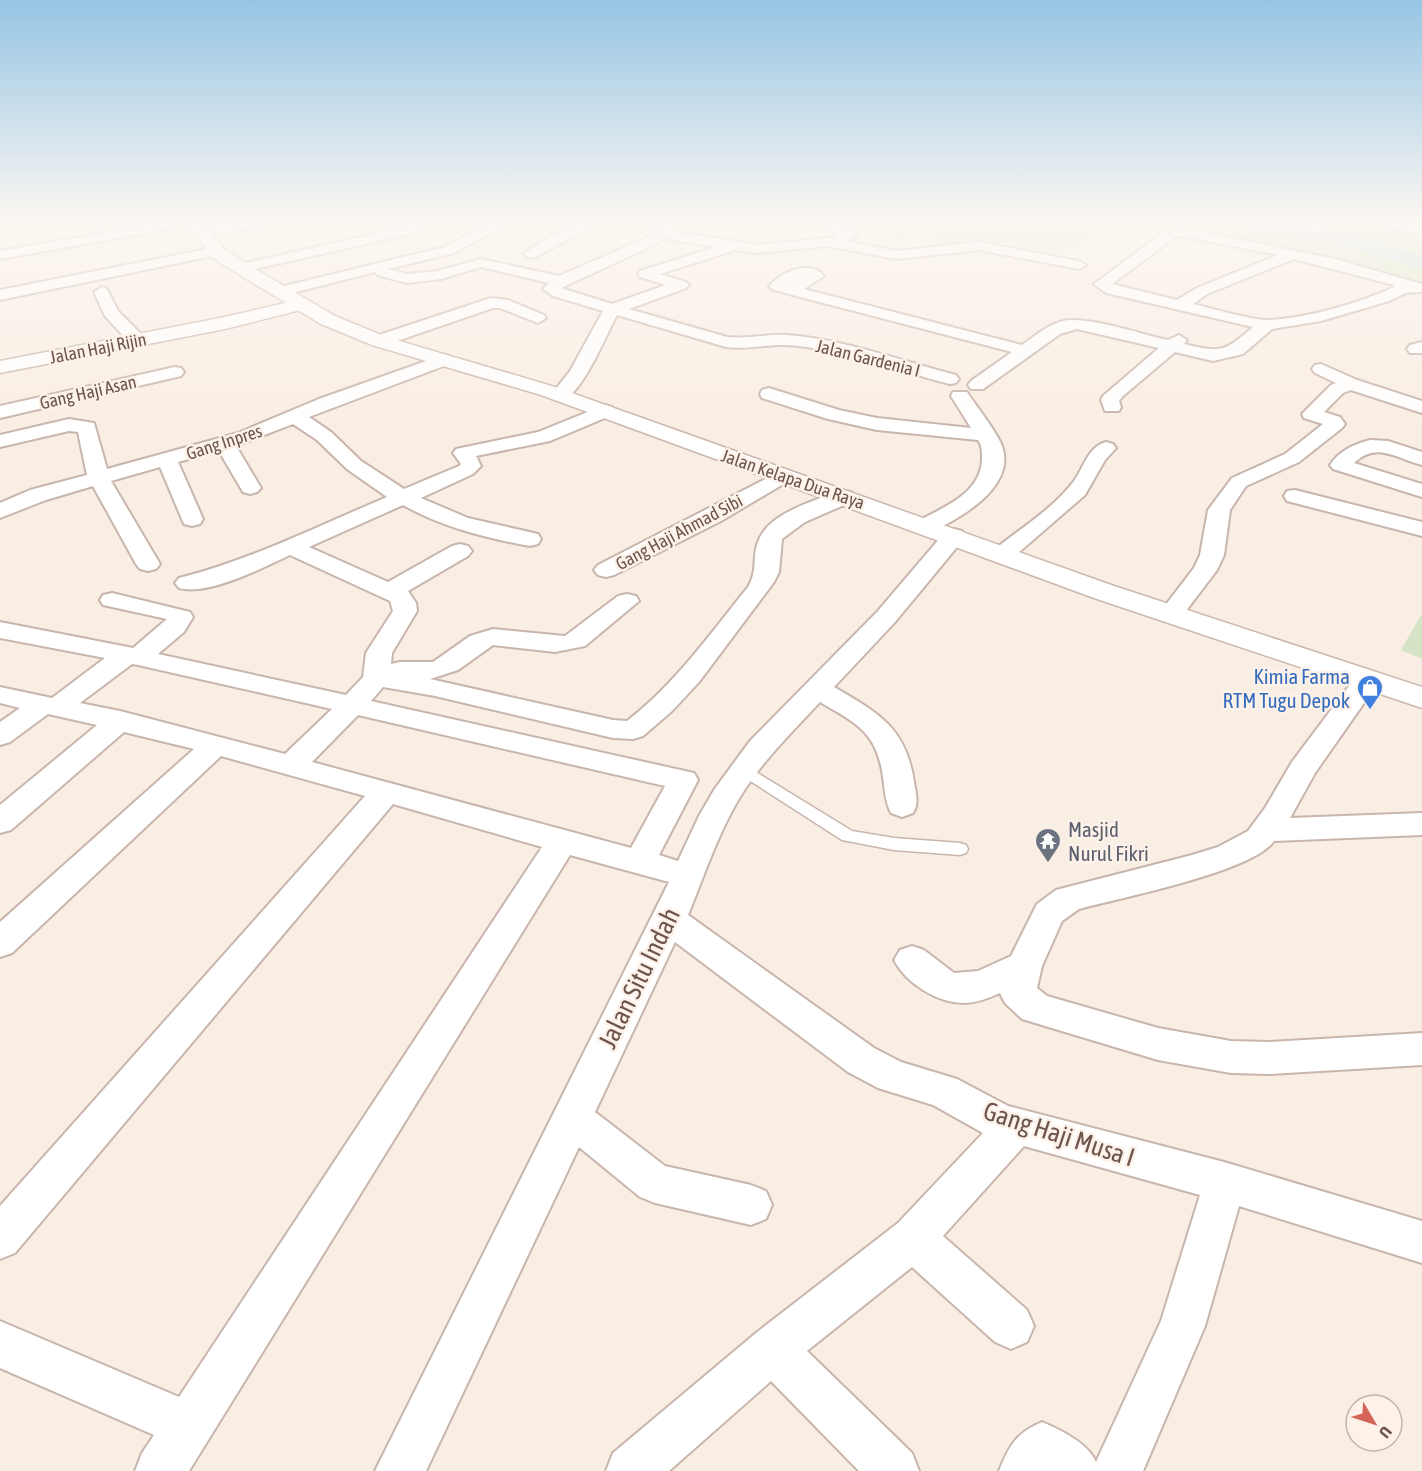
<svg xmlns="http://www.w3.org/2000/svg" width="1422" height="1471" font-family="'Asap Condensed',sans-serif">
	<rect width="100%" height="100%" fill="#f9eee3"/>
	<path fill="#d5e4c4" d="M898 221H1422V285L1312 253 1276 246 1250 248 1223 245 1195 234 1161 229 1122 228 1058 254 1011 243 947 245 923 238 898 241 865 231Z
		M1421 615 1422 616V659L1401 650Z"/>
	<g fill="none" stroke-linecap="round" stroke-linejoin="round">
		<path fill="#bbdedf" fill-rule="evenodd" d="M1224 221H1270L1343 232 1422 255V269L1340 245 1234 227 1227 225Z"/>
		<defs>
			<path id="service" d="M743 764 852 831 894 838 960 843 966 845 968 849 966 853 960 855 894 850 842 840 738 773 735 769Z"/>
			<path id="minor" d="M174 221 194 222 192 225 0 259V251Z
				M250 221H281L274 225 201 236 194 232 201 228Z
				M496 221H513L454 253 388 269 407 274 438 271 481 259 559 276 646 238 666 221H680L670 231 758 245 829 238 838 235 821 226 823 221H836L835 224 858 235 846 241 896 251 979 242 1079 261 1086 265 1079 269 979 250 896 259 828 246 758 253 735 250 660 274 686 282 689 285 686 288 629 309 727 337C748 339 767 334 787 335 842 339 902 361 956 375L959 379 956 383 950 384C897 371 842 348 786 345 766 344 747 350 726 347L617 315C605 337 587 383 567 398 563 401 558 400 553 399L551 395 570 371 603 311 553 296 543 289 549 283 481 267 441 279 407 283 377 275 375 272 281 296 273 291 276 288 444 247ZM662 238 716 247 640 271 638 274 640 277 666 285 612 304 561 288 656 244Z
				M587 221H604L535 257 530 258 523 254 547 238Z
				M1323 221H1340L1321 232H1311L1309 229Z
				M1364 221H1390L1422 227V235L1371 225Z
				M419 224 426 228 424 231 241 272 234 268 241 264Z
				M1179 228 1331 258 1422 284V292L1406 293 1389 301 1321 321 1272 329 1243 354 1213 361 1175 352 1123 396 1119 401 1121 407 1119 411H1105L1101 400 1103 396 1159 348 1077 329 1060 334 983 389H971L968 385 971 381 1012 352 785 293 772 289 769 286C781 272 810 259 824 276L804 289 1022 345C1035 336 1047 325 1063 321 1085 315 1144 335 1168 340L1179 335 1187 340 1184 344C1222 353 1224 352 1253 327L1106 293 1094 284 1164 232ZM1180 236 1278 255 1197 288 1177 300 1112 284 1174 238ZM1294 259 1394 285V287C1359 303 1308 318 1270 320 1253 321 1212 308 1193 304L1207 294Z
				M217 247 222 248 224 251 222 254 0 300V290Z
				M102 287 107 289 118 311 143 336 145 340 143 344H131L105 316 94 292Z
				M491 298 508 300 544 315 546 318 538 323 500 308H493L385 345 379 346 371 341 373 337Z
				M1422 342V353H1410L1407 349 1410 345Z
				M443 355 449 356 452 360 449 364 309 417 331 432 361 461 404 489 459 466 461 464 453 453 456 449 538 432 605 405 612 407 614 411 612 415 550 441 476 456 481 466 473 474 421 498 468 518 538 534 541 539 538 544 530 546C486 538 442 527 403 505L309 547 388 582 452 546 460 544 468 546 472 551 468 556 408 591 416 603 417 611 392 653 391 664 400 662H433L470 636 493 629 565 636 618 596 627 594 636 596 639 601 585 646 555 652 493 645 458 670 430 679 613 720 627 721C675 684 710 634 748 587 758 571 752 557 758 542 768 513 811 503 835 492L843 491 851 492 854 497 851 502 805 522 782 539 779 572 774 582 699 682 672 711 643 736 633 739 613 738 435 696 383 687 371 701 694 773 698 780 659 855 678 861 699 816 714 790 750 741 877 612 946 531 954 529 962 531 965 536 962 541 895 622 834 687C878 713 906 727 914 782 916 794 919 803 913 813L902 817 891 813C885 802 885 790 883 777 877 732 856 723 820 702 792 732 762 761 740 797 718 833 704 876 688 915L874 1048 901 1062 957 1079 1008 1106 1224 1162 1422 1221V1263L1239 1206 1205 1326 1143 1471H999C1009 1446 1016 1433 1042 1422 1061 1430 1088 1443 1096 1462L1161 1321 1200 1195 1024 1146 943 1236 1027 1310 1034 1326 1027 1342 1011 1349 995 1342 912 1267 807 1351 912 1453 919 1471H859L771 1381 669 1471H606L613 1453 756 1333 898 1223 983 1133 933 1105 878 1088 848 1072 675 942 595 1112 665 1166 751 1185 766 1191 772 1205 766 1219 751 1225 655 1203 640 1197 579 1147 426 1471H375L669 882 570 855 189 1471H135L142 1453 154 1435 0 1368V1321L179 1397 542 847 393 804 15 1253 0 1259V1206L365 796 221 756 12 953 0 957V922L194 749 124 732 11 830 0 833V805L97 725 48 714 10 742 0 745V722L20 708 0 703V687L52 698 105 658 0 638V622L133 648 167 619 103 605 100 600 103 595 112 593 190 612 193 617 184 632 158 654 346 695 363 677 366 653 393 611 390 601 290 555C262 568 209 596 179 588L175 583 179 578C251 560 318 526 387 497L347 469 317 440 293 424 236 446 261 488 257 492 250 494 243 492 219 451 178 462 203 519 200 524 192 526 184 524 160 467 111 481 160 564 156 569 148 571 140 569 136 564 93 486 46 500 0 518V503L30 490 87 475 78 432 69 431 0 447V435L69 419 94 423 107 469 238 433 319 399ZM132 664 138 665 332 709 285 754 120 711 80 703ZM358 715 665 786 631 848 312 762Z
				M1321 364 1357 380 1422 401V413L1351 390 1343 393 1324 412 1340 417 1345 424 1342 428 1299 462 1246 486 1230 510 1224 555 1217 570 1179 620 1170 622 1161 620 1158 615 1194 568 1200 555 1208 510 1232 478 1285 454 1323 424 1304 418 1302 414 1331 385 1336 383 1315 373 1312 369 1315 365Z
				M175 367 181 368 184 372 181 376 0 418V406Z
				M769 388 839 410 877 418 971 428 951 396 953 392H967C976 406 997 432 1002 446 1014 480 977 507 952 521 941 527 931 534 918 531L915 526 918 521C944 507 982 493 982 458 982 451 982 446 978 440L877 430 828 419 762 398 760 394 762 390Z
				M1370 440 1388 441 1422 452V465C1396 459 1378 441 1354 463L1422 484V497L1333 469 1330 465C1339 451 1354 444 1370 440Z
				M1106 442 1113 444 1116 448 1105 460 1085 495 1011 559 1003 561 995 559 991 554 995 549C1021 528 1054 508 1074 481 1084 467 1088 447 1106 442Z
				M783 470 790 472 793 476 790 480 721 521 614 575 606 577 598 575 594 570 598 565Z
				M1295 490 1422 522V536L1287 501 1284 496 1287 491Z
				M1367 672 1376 674 1380 680 1315 773 1290 818 1422 813V835L1274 841C1253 872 1119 898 1079 909L1062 921 1042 966 1037 988 1047 996 1158 1028 1231 1041 1269 1042 1422 1033V1065L1269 1074 1231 1073 1158 1060 1022 1019 1005 1003 1000 993C989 998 976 1003 964 1003 937 1003 906 983 894 960L900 950 912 946 924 950 954 973 978 971 1011 956 1037 904 1056 890 1192 855 1218 847 1248 831 1265 808 1292 762 1358 674Z"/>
			<path id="tertiary" d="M302 299 308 300 311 304 308 308 225 329 0 373V361L225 317Z"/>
			<path id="secondary" d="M179 221H196L206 227 225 250 247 264 335 316 386 337 555 387 1114 586 1422 687V708L1094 598 541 395 372 345 321 324 235 272 213 258 194 233Z"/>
		</defs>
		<use href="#service" stroke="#c8b5ac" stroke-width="3"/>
		<use href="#minor" stroke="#c8b5ac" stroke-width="4"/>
		<use href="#tertiary" stroke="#c8b5ac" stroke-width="3"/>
		<use href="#secondary" stroke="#cdb7ac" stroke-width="3"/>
		<use href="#service" fill="#fff" fill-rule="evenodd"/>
		<use href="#minor" fill="#fff" fill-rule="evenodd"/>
		<use href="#tertiary" fill="#fff" fill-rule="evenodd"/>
		<use href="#secondary" fill="#fff" fill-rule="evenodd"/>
	</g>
	<linearGradient id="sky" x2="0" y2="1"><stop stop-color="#96c5e4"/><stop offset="0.52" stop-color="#fcf7f2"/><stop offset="1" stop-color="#fcf7f2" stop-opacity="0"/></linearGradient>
	<rect width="1422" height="427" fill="url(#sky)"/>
	<defs>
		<symbol id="shop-pin" viewBox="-11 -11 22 30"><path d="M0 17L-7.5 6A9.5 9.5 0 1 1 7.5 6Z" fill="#3f7fe0" stroke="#fcf2e9"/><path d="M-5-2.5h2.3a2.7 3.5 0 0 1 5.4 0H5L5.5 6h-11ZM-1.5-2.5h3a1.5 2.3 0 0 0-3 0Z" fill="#fff"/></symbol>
		<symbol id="temple-pin" viewBox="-11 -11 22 30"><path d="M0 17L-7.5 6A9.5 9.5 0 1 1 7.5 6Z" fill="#6b7280" stroke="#fcf2e9"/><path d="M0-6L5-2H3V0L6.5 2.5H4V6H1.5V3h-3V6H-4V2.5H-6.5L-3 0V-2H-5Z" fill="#fff"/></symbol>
	</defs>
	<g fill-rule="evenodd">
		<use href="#shop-pin" x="1355" y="673" width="30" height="40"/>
		<use href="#temple-pin" x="1033" y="826" width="30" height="40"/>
	</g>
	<g text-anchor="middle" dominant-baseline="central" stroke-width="5" stroke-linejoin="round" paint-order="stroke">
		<g font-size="18" fill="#6d554d" stroke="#fcf2e9">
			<text transform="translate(98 348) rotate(-11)">Jalan Haji Rijin</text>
			<text transform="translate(868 358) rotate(14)">Jalan Gardenia I</text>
			<text transform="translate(88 392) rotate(-13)">Gang Haji Asan</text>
			<text transform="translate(224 442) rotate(-18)">Gang Inpres</text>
			<text transform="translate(793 479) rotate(19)">Jalan Kelapa Dua Raya</text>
			<text transform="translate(679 532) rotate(-28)">Gang Haji Ahmad Sibi</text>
		</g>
		<g font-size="21" fill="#366cbe" stroke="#fcf2e9" text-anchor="end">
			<text x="1350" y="676">Kimia Farma<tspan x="1350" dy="24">RTM Tugu Depok</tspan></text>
		</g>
		<g font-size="21" fill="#5b616d" stroke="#fcf2e9" text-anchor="start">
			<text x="1068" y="829">Masjid<tspan x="1068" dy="24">Nurul Fikri</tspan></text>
		</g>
		<g font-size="26" fill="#6d554d" stroke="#fcf2e9">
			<text transform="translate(639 978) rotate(-64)">Jalan Situ Indah</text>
			<text transform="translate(1059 1134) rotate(18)">Gang Haji Musa I</text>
		</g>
	</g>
	<g transform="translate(1374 1423) rotate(129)"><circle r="28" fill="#fcf2e9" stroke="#c3b3ab" stroke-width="1.5"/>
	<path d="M0-4.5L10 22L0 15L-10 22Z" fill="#d36558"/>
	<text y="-9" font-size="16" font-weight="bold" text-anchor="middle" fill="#6d554d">U</text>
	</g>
</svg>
